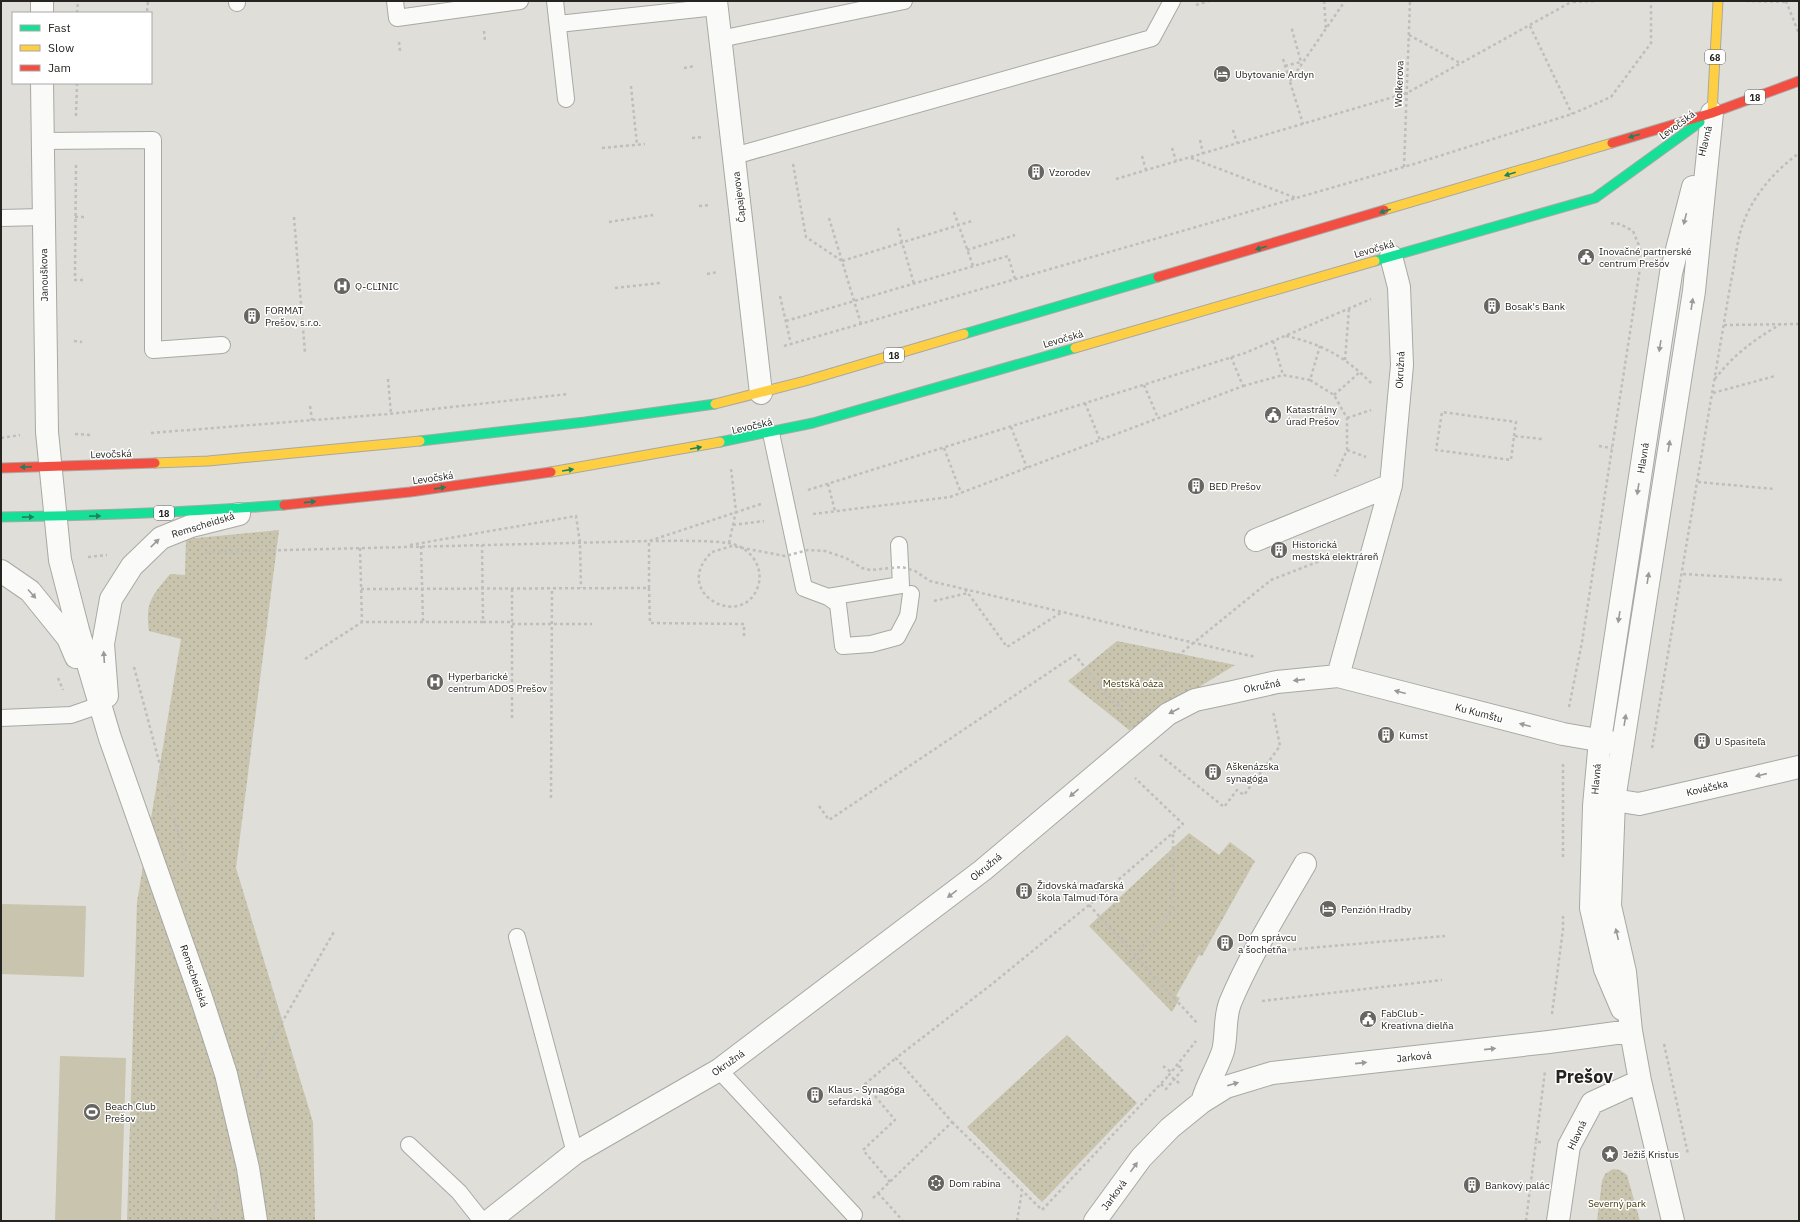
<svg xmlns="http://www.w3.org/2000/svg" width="1800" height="1222" font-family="'IBM Plex Sans',sans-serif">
	<defs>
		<pattern id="green-dots" width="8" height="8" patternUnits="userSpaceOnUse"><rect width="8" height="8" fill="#c9c4ad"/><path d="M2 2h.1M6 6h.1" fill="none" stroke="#aca895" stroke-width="1.8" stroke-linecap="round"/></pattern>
	</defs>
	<rect width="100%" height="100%" fill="#dfded9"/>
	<path fill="url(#green-dots)" d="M279 530 236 868 313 1122 315 1221H127L137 902 181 639 149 631C145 602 152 596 170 574L185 575 186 539Z
		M1117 641 1235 665 1129 730 1068 681Z
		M1189 833 1219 855 1230 842 1255 861 1202 956 1199 955 1176 996 1180 998 1172 1012 1089 926Z
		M1067 1035 1137 1103 1042 1202 967 1127Z
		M1613 1169 1620 1170 1627 1175 1640 1221H1597L1602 1181 1605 1174Z"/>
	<path fill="#c9c4ad" d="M1 904 86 906 84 977 1 974Z
		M60 1056 126 1058 121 1221H55Z"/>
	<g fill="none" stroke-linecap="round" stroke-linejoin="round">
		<defs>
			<path id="lane" d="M395 1 397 18 520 1
				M555 1 566 99
				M237 3V1
				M558 24 716 7
				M720 39 904 1
				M42 141 153 140V350L222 345
				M734 156 1152 38 1172 1
				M1 218 43 217
				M771 433 804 588 828 597 838 604 843 646 871 644 897 637 908 616 911 594
				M828 597 901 585 899 545
				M1 718 71 715 97 706
				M517 937 575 1153
				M719 1070 854 1215
				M409 1145 459 1192 482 1221"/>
			<path id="street" d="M42 1V13
				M716 1 761 393
				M42 83 47 432 60 560 78 630 110 738 201 997 226 1074 248 1168 256 1221
				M1256 540 1391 485
				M1 571 30 591 68 638 76 657
				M1338 676 1391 485 1402 365 1399 287 1391 256
				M107 696 103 644 111 599 132 566 161 538 191 526 239 514
				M1614 800 1639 804 1799 767
				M1622 1009 1605 969 1591 908 1594 806 1600 740 1671 273 1693 187
				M1202 1102C1207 1084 1217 1069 1223 1051 1227 1036 1224 1019 1230 1003 1250 955 1279 909 1305 864
				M489 1221 575 1153 719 1070 983 870 1168 714 1195 700 1233 692 1277 682 1338 676 1563 734 1621 744
				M1095 1221 1141 1158 1170 1128 1202 1102 1226 1087 1272 1073 1549 1042 1631 1031
				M1558 1221 1569 1146 1592 1103 1640 1081
				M1673 1221 1640 1081 1631 1031 1625 972 1610 906 1614 800 1694 291 1712 113"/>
			<path id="fast" d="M1375 261 1595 198 1700 122
				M964 334 1158 277
				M420 441 585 422 715 404
				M720 442 813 423 1075 348
				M1 517C96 516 189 512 284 505"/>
			<path id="slow" d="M1712 113 1718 1
				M1384 210 1612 143
				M1075 348 1375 261
				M715 404 805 381 964 334
				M155 463 208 461 420 441
				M551 472 720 442"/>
			<path id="jam" d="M1612 143 1712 113 1799 81
				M1158 277 1384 210
				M1 468 155 463
				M284 505 410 492 551 472"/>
		</defs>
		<use href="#lane" stroke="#a8a8a4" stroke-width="18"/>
		<use href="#street" stroke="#a8a8a4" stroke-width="24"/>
		<use href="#fast" stroke="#a8a8a4" stroke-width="11"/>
		<use href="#slow" stroke="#a8a8a4" stroke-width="11"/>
		<use href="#jam" stroke="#a8a8a4" stroke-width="11"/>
		<path stroke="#bebebc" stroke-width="2.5" stroke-dasharray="3 3" stroke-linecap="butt" d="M1324 1 1326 29
			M1746 1 1785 2
			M1786 1 1799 34
			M1573 2 1594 1
			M1196 5 1209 1
			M147 11 148 1
			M77 13 78 1
			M1530 26 1572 114
			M484 31 485 42
			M1409 35 1460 63
			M399 42 400 51
			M1283 59 1303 124
			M1285 66 1301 62 1291 26
			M684 68 695 66
			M1290 81 1345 1
			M631 86 637 145
			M76 116 77 83
			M1233 130 1237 143
			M692 138 703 137
			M1200 140 1203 154
			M602 148 645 144
			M1172 148 1176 161
			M1142 156 1146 170
			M1191 158 1296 198
			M793 164 806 237 842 261
			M1404 167 1410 1
			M1116 179 1407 93 1573 1
			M699 206 711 205
			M954 212 973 266
			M75 217H84
			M294 217 305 353
			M829 218 842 261
			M609 222 653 215
			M898 228 914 284
			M967 250 1015 235
			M707 274 718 272
			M75 276 76 165
			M74 280H83
			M615 288 660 283
			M780 296 791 344
			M786 321 1008 256 1015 279
			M861 324 842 261 972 221
			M1724 325 1799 324
			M1286 336C1322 344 1346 357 1372 384
			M74 341 82 342
			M1273 341 1283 375 1310 380 1320 346
			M784 346 1414 164 1572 114 1611 97 1651 43V1
			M1345 360 1349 309
			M388 379 391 414
			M1715 379C1733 355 1755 339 1781 324
			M1310 380 1334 395 1347 418V450L1335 476
			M1144 385 1158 418
			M1243 386 1283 375
			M1713 393 1775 376
			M1334 395 1360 372
			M1085 403 1100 440
			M310 406 312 420
			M1347 418 1371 410
			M1011 427 1027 468
			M151 433 389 414 568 394
			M75 434 92 435
			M1514 436 1516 422 1442 412 1436 450 1511 460 1514 436 1542 439
			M1 438 20 435
			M1599 446 1612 448
			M944 448 961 493
			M1347 450 1366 457
			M1698 482 1774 489
			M828 484 835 511
			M808 490 1245 353 1371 299
			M813 514 950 497 1243 386 1231 357
			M733 525 764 521
			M729 543 736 511 731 469
			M410 545 576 516 580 543 581 588
			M421 546 423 622
			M360 548 362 622H483L482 545
			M206 552 649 541 761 504
			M88 557 107 555
			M1683 574 1784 580
			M649 588 650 623 744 624V638
			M361 589 649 588V541C673 541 704 540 728 543 750 546 766 568 757 589 740 630 670 592 712 552
			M965 589 1007 647 1062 612
			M934 601 968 593
			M483 622H512
			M512 624H592
			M1233 652 1256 657
			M305 659 362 622
			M134 667 187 867
			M58 678 63 690
			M1117 705 1271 580 1343 552
			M1569 707 1582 642 1640 268V248L1633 231 1620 224 1608 223
			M512 718V589
			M1652 748 1731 281C1735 264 1737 237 1744 221 1755 193 1775 171 1799 153
			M1160 755 1224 807 1237 790 1244 795 1280 746 1273 711
			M551 798 552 589
			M819 806 829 820 1075 655 1103 690 1125 714
			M1563 857V762
			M1089 905 1198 1024
			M1287 950 1445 936
			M1126 964 1135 956 1173 908V833
			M1262 1001 1442 980
			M1552 1014 1563 929V916
			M1664 1044 1688 1154
			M1163 1066 1171 1072
			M257 1078 266 1050 335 930
			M1179 1083 1169 1075 1196 1041
			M1161 1084 1166 1089 1183 1069 1177 1065
			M952 1122 1042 1210 1169 1075
			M1541 1142H1536L1545 1071
			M890 1182 863 1150 895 1120 865 1084 896 1058
			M878 1193 903 1221
			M873 1198 952 1122 896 1058 992 984 1089 905 1183 824 1135 778
			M212 1221 221 1183
			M1017 1221 1022 1191
			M1526 1221 1536 1142"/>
		<use href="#lane" stroke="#fafaf9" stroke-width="16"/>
		<use href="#street" stroke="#fafaf9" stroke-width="22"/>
		<use href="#fast" stroke="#16e098" stroke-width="9"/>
		<use href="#slow" stroke="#ffcf43" stroke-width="9"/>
		<use href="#jam" stroke="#f24e42" stroke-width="9"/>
		<path stroke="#bebebc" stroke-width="2.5" stroke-dasharray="3 3" stroke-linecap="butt" d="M712 552 732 546 785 556 808 550 825 551 846 558 862 568 870 570 902 567 915 571 930 581 1233 652"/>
	</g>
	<defs><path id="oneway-solid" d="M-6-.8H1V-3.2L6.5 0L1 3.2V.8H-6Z"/></defs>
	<g fill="#1e825c">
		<use href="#oneway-solid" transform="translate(1634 136) rotate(164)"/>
		<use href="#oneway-solid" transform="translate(1510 174) rotate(163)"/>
		<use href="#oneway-solid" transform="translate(1385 211) rotate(163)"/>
		<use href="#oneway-solid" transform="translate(1261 248) rotate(164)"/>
		<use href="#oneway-solid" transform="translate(696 448) rotate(-10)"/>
		<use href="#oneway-solid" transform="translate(26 467) rotate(178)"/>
		<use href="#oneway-solid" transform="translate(568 470) rotate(-9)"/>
		<use href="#oneway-solid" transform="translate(440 488) rotate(-8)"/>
		<use href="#oneway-solid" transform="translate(310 502) rotate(-6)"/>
		<use href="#oneway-solid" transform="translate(95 516) rotate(-1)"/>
		<use href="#oneway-solid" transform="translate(28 517) rotate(-1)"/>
	</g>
	<g fill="#9a9a97">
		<use href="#oneway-solid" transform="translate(1685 219) rotate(104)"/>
		<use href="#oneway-solid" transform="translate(1692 304) rotate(-81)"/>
		<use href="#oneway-solid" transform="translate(1660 346) rotate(99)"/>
		<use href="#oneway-solid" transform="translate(1669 446) rotate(-81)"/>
		<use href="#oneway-solid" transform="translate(1638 489) rotate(99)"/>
		<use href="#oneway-solid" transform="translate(155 543) rotate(-44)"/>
		<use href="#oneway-solid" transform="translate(1648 578) rotate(-81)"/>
		<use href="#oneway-solid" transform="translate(32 594) rotate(48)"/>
		<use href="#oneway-solid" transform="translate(1619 617) rotate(99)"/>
		<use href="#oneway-solid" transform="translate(104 657) rotate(-94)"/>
		<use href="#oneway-solid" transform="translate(1299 680) rotate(174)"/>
		<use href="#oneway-solid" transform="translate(1400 692) rotate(-165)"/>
		<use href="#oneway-solid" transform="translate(1174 711) rotate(153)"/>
		<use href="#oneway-solid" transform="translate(1625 720) rotate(-81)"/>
		<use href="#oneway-solid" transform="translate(1525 725) rotate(-165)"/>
		<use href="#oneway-solid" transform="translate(1761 775) rotate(167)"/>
		<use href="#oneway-solid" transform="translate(1074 793) rotate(140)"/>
		<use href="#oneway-solid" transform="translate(952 894) rotate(143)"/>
		<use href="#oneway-solid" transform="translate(1617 934) rotate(-103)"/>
		<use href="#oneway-solid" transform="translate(1490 1049) rotate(-6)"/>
		<use href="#oneway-solid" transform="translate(1361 1063) rotate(-6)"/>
		<use href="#oneway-solid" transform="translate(1233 1084) rotate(-16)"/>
		<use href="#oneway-solid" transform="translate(1134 1167) rotate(-54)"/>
	</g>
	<defs>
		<symbol id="hotel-disc" viewBox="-11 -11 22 22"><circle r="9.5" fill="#666561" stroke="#fff"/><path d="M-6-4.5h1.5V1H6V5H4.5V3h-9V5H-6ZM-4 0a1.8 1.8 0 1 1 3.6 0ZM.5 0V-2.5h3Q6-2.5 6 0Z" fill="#fff"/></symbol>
		<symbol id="building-disc" viewBox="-11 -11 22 22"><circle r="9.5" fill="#666561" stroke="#fff"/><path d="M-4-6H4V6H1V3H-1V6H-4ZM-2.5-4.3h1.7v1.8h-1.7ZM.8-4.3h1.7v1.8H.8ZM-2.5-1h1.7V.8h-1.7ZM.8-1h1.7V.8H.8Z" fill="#fff"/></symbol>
		<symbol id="civic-disc" viewBox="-11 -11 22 22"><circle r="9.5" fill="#666561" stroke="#fff"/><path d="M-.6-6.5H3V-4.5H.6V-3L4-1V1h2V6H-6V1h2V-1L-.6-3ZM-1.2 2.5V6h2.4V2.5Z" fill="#fff"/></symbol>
		<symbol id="hospital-disc" viewBox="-11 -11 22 22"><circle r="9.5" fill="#666561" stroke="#fff"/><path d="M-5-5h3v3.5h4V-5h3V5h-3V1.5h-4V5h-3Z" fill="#fff"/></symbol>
		<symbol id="stadium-disc" viewBox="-11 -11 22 22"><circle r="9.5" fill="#666561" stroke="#fff"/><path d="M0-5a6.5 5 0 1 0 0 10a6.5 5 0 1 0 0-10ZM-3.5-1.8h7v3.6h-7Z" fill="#fff"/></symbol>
		<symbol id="sight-disc" viewBox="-11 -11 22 22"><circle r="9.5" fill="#666561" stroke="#fff"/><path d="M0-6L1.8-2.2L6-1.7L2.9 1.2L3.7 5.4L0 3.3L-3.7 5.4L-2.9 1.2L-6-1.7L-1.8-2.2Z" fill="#fff"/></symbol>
		<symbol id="synagogue-disc" viewBox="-11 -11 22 22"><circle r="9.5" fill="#666561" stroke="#fff"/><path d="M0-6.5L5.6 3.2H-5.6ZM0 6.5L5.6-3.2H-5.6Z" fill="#fff"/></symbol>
	</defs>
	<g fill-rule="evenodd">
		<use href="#hotel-disc" x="1212" y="64" width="20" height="20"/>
		<use href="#building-disc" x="1026" y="162" width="20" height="20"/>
		<use href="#civic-disc" x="1576" y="247" width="20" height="20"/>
		<use href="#hospital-disc" x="332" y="276" width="20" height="20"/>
		<use href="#building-disc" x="1482" y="296" width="20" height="20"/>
		<use href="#building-disc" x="242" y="306" width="20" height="20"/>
		<use href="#civic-disc" x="1263" y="405" width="20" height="20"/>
		<use href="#building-disc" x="1186" y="476" width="20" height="20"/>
		<use href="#building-disc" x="1269" y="540" width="20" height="20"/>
		<use href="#hospital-disc" x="425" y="672" width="20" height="20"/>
		<use href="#building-disc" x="1376" y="725" width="20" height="20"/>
		<use href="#building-disc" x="1692" y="731" width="20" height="20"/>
		<use href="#building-disc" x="1203" y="762" width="20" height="20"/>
		<use href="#building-disc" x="1014" y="881" width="20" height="20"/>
		<use href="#hotel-disc" x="1318" y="899" width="20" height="20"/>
		<use href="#building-disc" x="1215" y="933" width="20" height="20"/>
		<use href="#civic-disc" x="1358" y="1009" width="20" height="20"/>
		<use href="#building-disc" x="805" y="1085" width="20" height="20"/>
		<use href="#stadium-disc" x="82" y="1102" width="20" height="20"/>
		<use href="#sight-disc" x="1600" y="1144" width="20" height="20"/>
		<use href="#synagogue-disc" x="926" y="1173" width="20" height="20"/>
		<use href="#building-disc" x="1462" y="1175" width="20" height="20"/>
	</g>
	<g text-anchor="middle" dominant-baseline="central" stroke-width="3" stroke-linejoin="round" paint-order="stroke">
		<g fill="#fff" stroke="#666663" stroke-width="1">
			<rect x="1705" y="50" width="20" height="14" rx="3"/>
			<rect x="1745" y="90" width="20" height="14" rx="3"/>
			<rect x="884" y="348" width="20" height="14" rx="3"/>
			<rect x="154" y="506" width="20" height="14" rx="3"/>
		</g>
		<g font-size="9" font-weight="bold" fill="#252420">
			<text x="1715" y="57">68</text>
			<text x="1755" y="97">18</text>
			<text x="894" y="355">18</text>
			<text x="164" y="513">18</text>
		</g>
		<g font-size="10" fill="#252420" stroke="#fff" text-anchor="start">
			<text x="1235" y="74">Ubytovanie Ardyn</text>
			<text x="1049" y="172">Vzorodev</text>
			<text x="1599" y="251">Inovačné partnerské<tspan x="1599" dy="12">centrum Prešov</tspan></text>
			<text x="355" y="286">Q-CLINIC</text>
			<text x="1505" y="306">Bosak's Bank</text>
			<text x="265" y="310">FORMAT<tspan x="265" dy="12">Prešov, s.r.o.</tspan></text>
			<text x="1286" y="409">Katastrálny<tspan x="1286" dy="12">úrad Prešov</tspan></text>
			<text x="1209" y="486">BED Prešov</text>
			<text x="1292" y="544">Historická<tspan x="1292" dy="12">mestská elektráreň</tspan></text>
			<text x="448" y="676">Hyperbarické<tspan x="448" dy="12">centrum ADOS Prešov</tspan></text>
			<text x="1399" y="735">Kumst</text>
			<text x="1715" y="741">U Spasiteľa</text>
			<text x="1226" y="766">Aškenázska<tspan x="1226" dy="12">synagóga</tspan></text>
			<text x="1037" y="885">Židovská maďarská<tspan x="1037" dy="12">škola Talmud Tóra</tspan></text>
			<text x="1341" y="909">Penzión Hradby</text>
			<text x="1238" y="937">Dom správcu<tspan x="1238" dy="12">a šochetňa</tspan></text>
			<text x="1381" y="1013">FabClub -<tspan x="1381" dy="12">Kreatívna dielňa</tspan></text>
			<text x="828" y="1089">Klaus - Synagóga<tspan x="828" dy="12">sefardská</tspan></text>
			<text x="105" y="1106">Beach Club<tspan x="105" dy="12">Prešov</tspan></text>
			<text x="1623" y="1154">Ježiš Kristus</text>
			<text x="949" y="1183">Dom rabína</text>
			<text x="1485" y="1185">Bankový palác</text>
		</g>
		<g font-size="10" fill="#252420" stroke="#fff">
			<text transform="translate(1399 84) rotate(-88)">Wolkerova</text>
			<text transform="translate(1677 125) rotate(-36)">Levočská</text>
			<text transform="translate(1705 141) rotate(-76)">Hlavná</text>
			<text transform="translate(739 197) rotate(-97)">Čapajevova</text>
			<text transform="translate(1374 249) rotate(-16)">Levočská</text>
			<text transform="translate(44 275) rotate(-91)">Janouškova</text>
			<text transform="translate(1063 339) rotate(-16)">Levočská</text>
			<text transform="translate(1400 370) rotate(-87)">Okružná</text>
			<text transform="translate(752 426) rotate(-13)">Levočská</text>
			<text transform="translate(111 454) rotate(-2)">Levočská</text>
			<text transform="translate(1643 458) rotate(-81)">Hlavná</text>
			<text transform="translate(433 478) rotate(-8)">Levočská</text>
			<text transform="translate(203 525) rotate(-17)">Remscheidská</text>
			<text transform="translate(1262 686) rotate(-11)">Okružná</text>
			<text transform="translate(1479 713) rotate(15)">Ku Kumštu</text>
			<text transform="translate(1596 779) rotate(-85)">Hlavná</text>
			<text transform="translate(1707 788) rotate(-13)">Kováčska</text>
			<text transform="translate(986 867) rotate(-39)">Okružná</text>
			<text transform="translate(194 976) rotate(71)">Remscheidská</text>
			<text transform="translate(1414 1057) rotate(-6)">Jarková</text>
			<text transform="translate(728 1063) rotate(-35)">Okružná</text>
			<text transform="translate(1577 1135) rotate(-65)">Hlavná</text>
			<text transform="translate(1114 1195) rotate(-54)">Jarková</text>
		</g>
		<g font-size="10" fill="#413706" stroke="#fff">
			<text x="1133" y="683">Mestská oáza</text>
			<text x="1617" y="1203">Severný park</text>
		</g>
		<g font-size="18" font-weight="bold" fill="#252420" stroke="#fff">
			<text x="1584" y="1076">Prešov</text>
		</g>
	</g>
	<rect width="1800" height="1222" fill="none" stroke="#252420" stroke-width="4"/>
	<rect x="12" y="12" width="140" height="72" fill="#ffffff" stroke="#a8a7a6"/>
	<rect x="20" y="25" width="20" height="6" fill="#16e098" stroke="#a8a7a6"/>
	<text x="48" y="32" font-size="12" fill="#252420">Fast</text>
	<rect x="20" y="45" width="20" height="6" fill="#ffcf43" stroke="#a8a7a6"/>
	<text x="48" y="52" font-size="12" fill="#252420">Slow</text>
	<rect x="20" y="65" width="20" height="6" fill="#f24e42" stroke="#a8a7a6"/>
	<text x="48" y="72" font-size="12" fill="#252420">Jam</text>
</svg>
